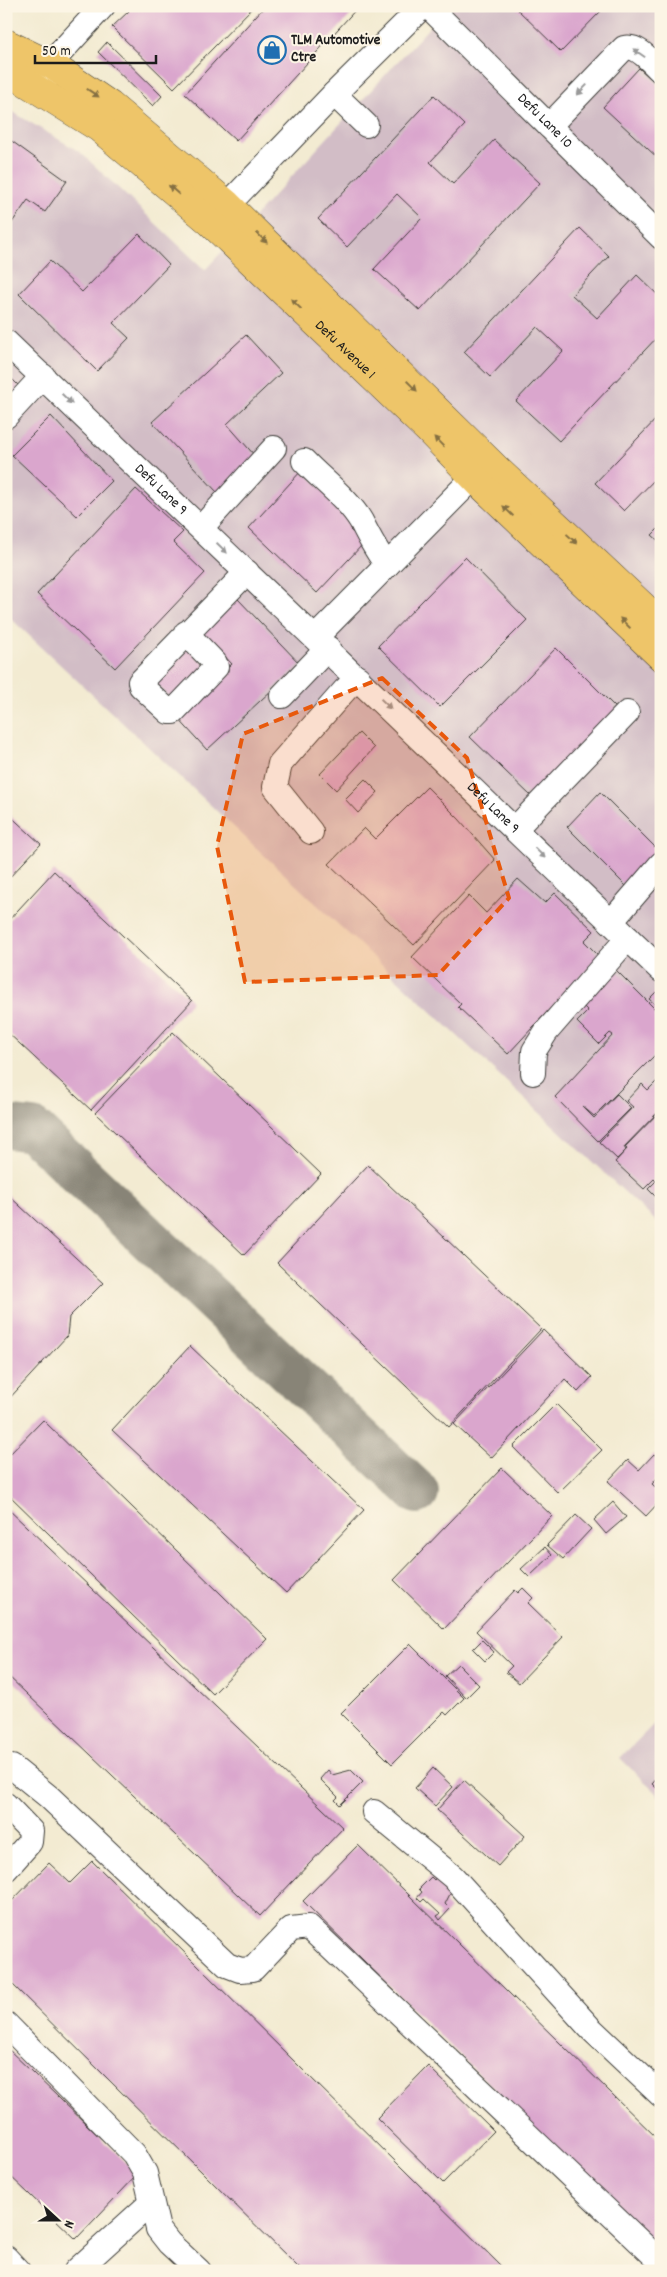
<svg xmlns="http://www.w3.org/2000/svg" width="667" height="2277" font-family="Dekko,sans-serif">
	<rect width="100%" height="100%" fill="#fcf5e5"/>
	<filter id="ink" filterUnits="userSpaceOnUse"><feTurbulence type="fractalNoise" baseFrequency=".02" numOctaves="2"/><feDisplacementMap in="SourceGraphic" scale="10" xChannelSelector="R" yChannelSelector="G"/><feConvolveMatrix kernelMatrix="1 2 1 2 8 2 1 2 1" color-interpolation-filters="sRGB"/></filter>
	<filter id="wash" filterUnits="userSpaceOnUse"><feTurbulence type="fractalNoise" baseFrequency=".0096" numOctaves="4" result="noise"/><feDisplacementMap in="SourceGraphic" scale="20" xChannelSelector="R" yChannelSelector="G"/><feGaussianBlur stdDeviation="1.12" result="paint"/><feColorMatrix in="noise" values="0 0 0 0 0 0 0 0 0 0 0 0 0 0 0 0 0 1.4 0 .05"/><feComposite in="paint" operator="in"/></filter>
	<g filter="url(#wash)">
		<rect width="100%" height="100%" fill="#f3ebd2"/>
		<path fill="#d2bdc6" d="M449 6H661V1226L6 614V108L80 152 205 270Z
			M661 1717V1798L620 1758Z"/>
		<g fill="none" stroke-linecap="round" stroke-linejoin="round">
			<path stroke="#888477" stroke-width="44" d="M6 1127 33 1130 417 1492"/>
		</g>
		<g id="blocks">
			<path fill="#daa6cd" d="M124 6H254L174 88 112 27 129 11Z
				M265 6H359L236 141 185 94Z
				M514 6H598L602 10 561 52Z
				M107 42 162 96 153 106 98 52Z
				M639 68 661 88V161L603 107Z
				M434 95 465 125 430 162 453 184 494 140 540 183 420 311 374 269 422 218 397 194 347 247 318 219Z
				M6 137 67 181 45 212 28 200 6 231Z
				M580 228 609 256 572 295 597 318 637 275 661 298V333L559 441 516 401 563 351 537 327 490 377 464 352Z
				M139 234 169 265 113 323 129 338 97 371 19 294 50 261 82 292Z
				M246 335 281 373 227 424 256 457 217 492 152 422Z
				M6 373 19 386 6 399Z
				M661 414V473L624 511 595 483Z
				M51 416 112 481 77 516 12 455Z
				M302 470 357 522 350 530 364 543 317 593 249 528Z
				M136 489 183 532 173 542 205 573 115 668 37 594Z
				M661 526V543L652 535Z
				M465 557 527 620 440 707 378 646Z
				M238 599 300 664 207 750 176 716 232 664 203 633Z
				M186 647 207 668 175 701 153 680Z
				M556 648 618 710 533 798 470 737Z
				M359 733 374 748 336 790 320 774Z
				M365 779 378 792 358 813 345 799Z
				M427 787 459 819 495 860 414 945 329 864 364 828 375 839Z
				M600 792 661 853 628 888 567 827Z
				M6 812 41 844 6 881Z
				M54 871 192 1001 91 1110 6 1031V923Z
				M518 879 545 903 555 893 594 931 584 941 599 956 508 1054 458 1007 461 1004 412 957 469 896 486 913Z
				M613 967 661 1015V1049L594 1116 582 1106 594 1118 617 1094 631 1108 598 1141 555 1097 613 1035 610 1033 599 1044 577 1022 588 1011 579 1002Z
				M656 992 661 997V1010L649 999Z
				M173 1032 321 1174 244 1255 95 1113Z
				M661 1065V1075L656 1070Z
				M661 1077V1109L624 1147 626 1150 617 1159 599 1142 633 1107 626 1101 642 1084 648 1090Z
				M661 1110V1202L648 1189 656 1181 654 1179 644 1189 615 1162 627 1149 625 1147Z
				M368 1165 541 1329 449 1427 277 1263Z
				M6 1193 103 1283 69 1317 67 1336 6 1402Z
				M543 1330 592 1377 578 1392 565 1379 491 1458 454 1424Z
				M190 1346 364 1510 286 1593 112 1430Z
				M556 1404 602 1450 558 1493 513 1447Z
				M43 1420 267 1639 213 1694 6 1492V1458Z
				M654 1454 661 1460V1474L652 1484 661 1492V1500L646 1516 608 1481 628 1460 639 1470Z
				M502 1468 552 1516 444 1629 394 1580Z
				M613 1502 626 1517 606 1534 594 1520Z
				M6 1507 343 1828 260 1916 6 1674Z
				M576 1515 591 1529 563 1559 547 1545Z
				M545 1547 552 1555 529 1577 521 1569Z
				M523 1588 533 1598 528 1603 563 1637 519 1683 506 1672 512 1666 476 1631 515 1590 518 1593Z
				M482 1640 494 1652 485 1661 473 1649Z
				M410 1644 464 1698 447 1715 444 1712 392 1764 341 1713Z
				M458 1664 479 1685 466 1698 445 1676Z
				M433 1768 453 1787 435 1806 415 1788Z
				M328 1770 332 1775 351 1770 363 1782 340 1805 335 1800 338 1797 320 1779Z
				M661 1774V1792L652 1784Z
				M464 1780 525 1836 498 1866 437 1810Z
				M358 1845 661 2142V2253L303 1901Z
				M92 1861 506 2271H302L6 1978V1907L49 1863 70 1883Z
				M440 1873 451 1892 445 1904 450 1909 440 1920 437 1916 440 1914 424 1899 421 1902 417 1898 422 1892 419 1889 431 1877 434 1880Z
				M6 2047 138 2174 76 2239 6 2172Z
				M428 2066 494 2131 443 2183 377 2118Z"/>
		</g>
	</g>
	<g filter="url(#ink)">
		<use href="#blocks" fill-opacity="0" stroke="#3c3b37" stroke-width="1"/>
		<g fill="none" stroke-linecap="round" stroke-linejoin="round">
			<defs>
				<g id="minor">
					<path id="s1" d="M428 6 661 237"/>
					<path d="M39 90 60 53 103 6"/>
					<path d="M334 94 366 125"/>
					<path d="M549 126 624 48C638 44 651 62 661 71"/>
					<path d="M216 217 334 94 423 6"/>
					<path id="s2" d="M6 342 661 970"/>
					<path d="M6 416 43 376"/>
					<path d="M304 461C322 480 348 499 361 521 369 537 376 551 387 565"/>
					<path d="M201 528 274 448"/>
					<path d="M186 633 215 663 216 667 173 712H169L141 686 140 682 247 572"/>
					<path d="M316 637 487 464"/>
					<path d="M282 696 328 648"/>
					<path d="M515 829 627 713"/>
					<path d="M311 832 275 787 280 764 345 690 358 678"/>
					<path d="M611 922 661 864"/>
					<path d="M533 1073 534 1051 546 1032 628 938"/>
					<path d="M12 1767 49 1797 227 1965 240 1970 253 1969 291 1929 309 1927 661 2262"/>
					<path d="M6 1805 31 1831 30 1842 6 1869"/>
					<path d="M374 1812 453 1877 590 2028 661 2095"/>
					<path d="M6 2024 134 2154 145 2173 158 2229 169 2243 199 2271"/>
					<path d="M6 2258 18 2271"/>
					<path d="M76 2271 151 2203"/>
				</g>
				<g id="major">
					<path d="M6 43 53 66 110 105 227 204 498 470 661 623"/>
					<path id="s3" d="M6 70 99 128 210 222 427 429 482 486 661 657"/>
				</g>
			</defs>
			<use href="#minor" stroke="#3c3b37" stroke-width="26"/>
			<use href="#major" stroke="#3c3b37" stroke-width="29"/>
			<use href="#minor" stroke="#fff" stroke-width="24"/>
			<use href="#major" stroke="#eec569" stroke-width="28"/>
		</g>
		<defs><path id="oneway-solid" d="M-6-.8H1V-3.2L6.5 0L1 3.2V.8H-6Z" transform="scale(1.25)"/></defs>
		<g fill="#999">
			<use href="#oneway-solid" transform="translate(639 53) rotate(-145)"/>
			<use href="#oneway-solid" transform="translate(582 90) rotate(134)"/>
			<use href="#oneway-solid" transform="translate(67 399) rotate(44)"/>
			<use href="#oneway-solid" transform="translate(222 548) rotate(44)"/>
			<use href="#oneway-solid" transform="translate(386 704) rotate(44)"/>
			<use href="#oneway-solid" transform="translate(540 853) rotate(44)"/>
		</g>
		<g fill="#857042">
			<use href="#oneway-solid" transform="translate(93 93) rotate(34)"/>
			<use href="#oneway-solid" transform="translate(174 190) rotate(-139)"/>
			<use href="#oneway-solid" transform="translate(262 238) rotate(44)"/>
			<use href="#oneway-solid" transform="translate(296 304) rotate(-136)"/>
			<use href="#oneway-solid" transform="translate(412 386) rotate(45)"/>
			<use href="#oneway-solid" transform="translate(439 442) rotate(-134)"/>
			<use href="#oneway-solid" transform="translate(508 511) rotate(-136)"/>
			<use href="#oneway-solid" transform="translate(572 539) rotate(43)"/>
			<use href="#oneway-solid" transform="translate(625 623) rotate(-136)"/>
		</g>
	</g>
	<path fill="#e8590c" fill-opacity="0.2" stroke="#e8590c" stroke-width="4" stroke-dasharray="10 6" stroke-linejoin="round" d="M382 678 467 758 509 898 438 975 245 982 217 846 243 734Z"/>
	<defs>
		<symbol id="shop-ring" viewBox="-11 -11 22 22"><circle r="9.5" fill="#fcf5e5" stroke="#1f6fb2" stroke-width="1.5"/><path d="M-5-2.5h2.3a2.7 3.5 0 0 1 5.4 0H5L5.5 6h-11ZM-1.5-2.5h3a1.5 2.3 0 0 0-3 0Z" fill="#1f6fb2"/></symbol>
	</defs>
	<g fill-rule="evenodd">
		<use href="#shop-ring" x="256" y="34" width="32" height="32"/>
	</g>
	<g text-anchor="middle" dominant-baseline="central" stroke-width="4" stroke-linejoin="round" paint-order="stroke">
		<g font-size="15" font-weight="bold" fill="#1c1c1c" stroke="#fcf5e5" text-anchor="start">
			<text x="291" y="41">TLM Automotive<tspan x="291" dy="17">Ctre</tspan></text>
		</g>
		<g font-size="15" fill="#1c1c1c" stroke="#fcf5e5">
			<text stroke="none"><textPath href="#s1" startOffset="164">Defu Lane 10</textPath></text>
			<text stroke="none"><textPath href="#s3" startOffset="441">Defu Avenue 1</textPath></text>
			<text stroke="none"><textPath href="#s2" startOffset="214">Defu Lane 9</textPath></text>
			<text stroke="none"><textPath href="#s2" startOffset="674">Defu Lane 9</textPath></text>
		</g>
	</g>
	<rect width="667" height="2277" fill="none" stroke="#fcf5e5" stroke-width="25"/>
	<g transform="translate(58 2220) rotate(111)" stroke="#fcf5e5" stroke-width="4" paint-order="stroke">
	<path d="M0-4L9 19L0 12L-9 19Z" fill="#1c1c1c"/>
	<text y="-8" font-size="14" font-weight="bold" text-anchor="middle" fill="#1c1c1c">N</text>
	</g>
	<path d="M35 55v8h121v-8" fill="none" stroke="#1c1c1c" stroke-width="2.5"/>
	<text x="42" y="55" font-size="15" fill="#1c1c1c" stroke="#fcf5e5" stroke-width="4" paint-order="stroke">50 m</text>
</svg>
